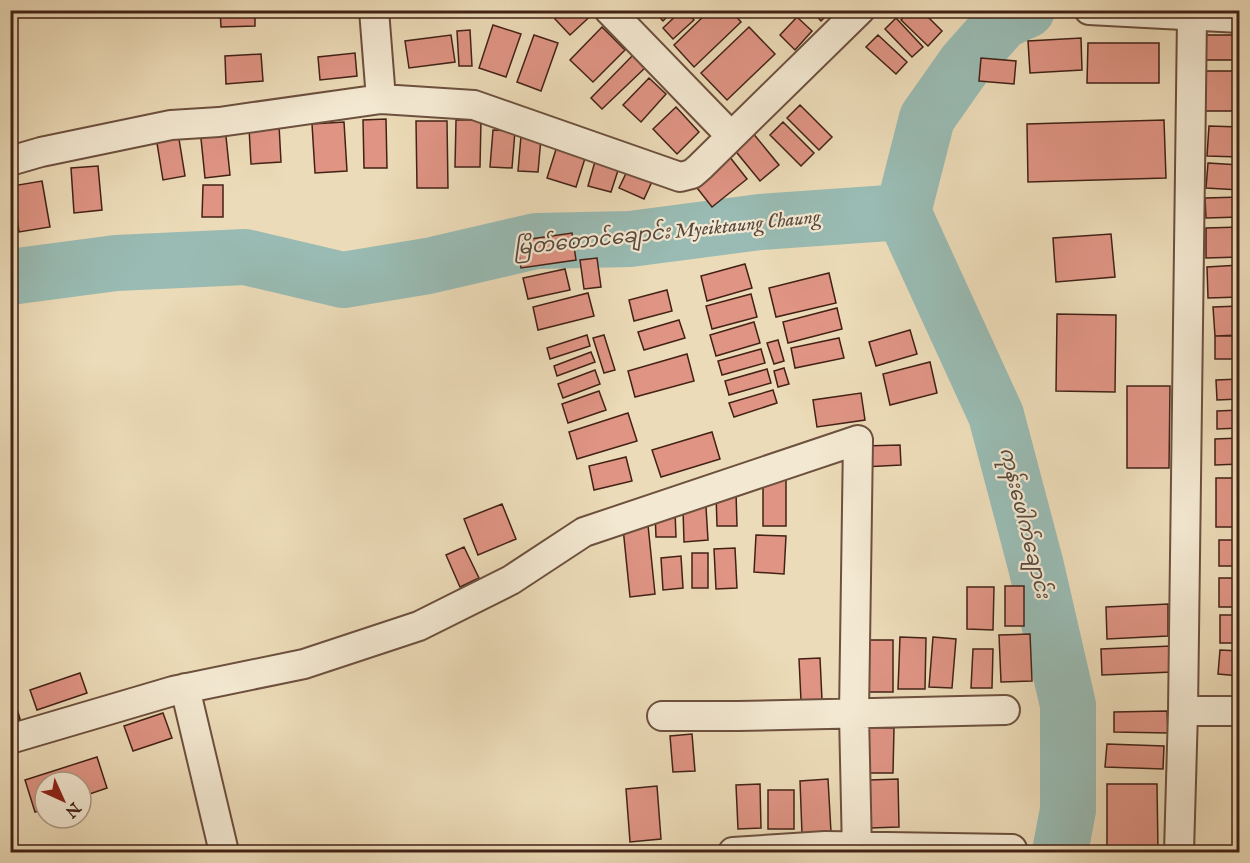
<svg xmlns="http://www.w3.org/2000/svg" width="1250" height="863" font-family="'IM FELL English','Noto Sans Myanmar',serif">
	<rect width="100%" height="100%" fill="#ecdbb8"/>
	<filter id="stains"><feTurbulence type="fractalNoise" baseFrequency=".00333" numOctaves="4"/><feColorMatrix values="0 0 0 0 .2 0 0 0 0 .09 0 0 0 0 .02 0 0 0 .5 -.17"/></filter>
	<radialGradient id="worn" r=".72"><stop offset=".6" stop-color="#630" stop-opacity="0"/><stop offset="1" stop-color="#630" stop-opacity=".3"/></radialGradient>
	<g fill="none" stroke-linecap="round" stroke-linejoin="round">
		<path stroke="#99bbb3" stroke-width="56" d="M903 212 996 415 1036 566 1068 705V810L1060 852
			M10 277 116 263 245 257 343 280 428 266 536 241 630 239 760 222 903 212 927 118 965 64 1003 21 1027 10"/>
	</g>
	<path fill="#df9484" stroke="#432216" stroke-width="1.5" d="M220 10H255V26L221 27Z
		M564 10H597L570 35 555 19Z
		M653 10H674L663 21Z
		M682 10H686L694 20 673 39 663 28Z
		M710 10H731L741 22 694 67 674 45Z
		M811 10H832L821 21Z
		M910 10H921L942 31 928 46 901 20Z
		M797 17 812 31 795 50 780 35Z
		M896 18 923 47 912 57 885 29Z
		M493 25 521 34 506 77 479 68Z
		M602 27 625 50 593 82 570 60Z
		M749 27 775 54 727 100 701 73Z
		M470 30 472 66H459L457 31Z
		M451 35 455 62 409 68 405 41Z
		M534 35 558 43 541 91 517 82Z
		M878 35 907 62 896 74 866 47Z
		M1203 35H1240V60H1203Z
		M1081 38 1082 70 1030 73 1028 41Z
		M1088 43H1159V83H1087Z
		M355 53 357 76 320 80 318 57Z
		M635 53 647 66 602 109 591 98Z
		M261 54 263 81 226 84 225 56Z
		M981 58 1016 61 1014 84 979 81Z
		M1204 71H1240V111H1203Z
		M649 78 666 94 641 122 623 105Z
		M800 105 832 137 819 150 787 118Z
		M676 107 699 132 677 154 653 129Z
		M386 119 387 168H364L363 120Z
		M456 120H481L480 167H455Z
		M1164 120 1166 178 1028 182 1027 124Z
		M416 121H447L448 188H417Z
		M344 122 347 171 315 173 312 124Z
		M783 122 814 153 801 166 770 135Z
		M279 125 281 162 251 164 249 128Z
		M1209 126 1240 127V157L1207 156Z
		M225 127 230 175 205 178 200 129Z
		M493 130 515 131 512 168 490 167Z
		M752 132 779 165 760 181 733 148Z
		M178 133 185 176 163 180 156 137Z
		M521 136 541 138 538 172 518 171Z
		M558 143 587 152 576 187 547 178Z
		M598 151 622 158 611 192 588 186Z
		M729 156 747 179 712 207 694 184Z
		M631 163 655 175 644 199 619 188Z
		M1208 163 1240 165V190L1206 188Z
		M98 166 102 210 74 213 71 168Z
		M42 181 50 227 19 232 12 186Z
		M203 185H223V217H202Z
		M1240 197V217L1206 218 1205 198Z
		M1240 227V257L1206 258V228Z
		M572 233 576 260 521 268 517 241Z
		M1111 234 1115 277 1056 282 1053 238Z
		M597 258 601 287 584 289 580 260Z
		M745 264 752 288 707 301 701 276Z
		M1240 265V297L1208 298 1207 267Z
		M565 269 570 290 528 299 523 278Z
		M829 273 836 303 776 317 769 288Z
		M667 290 672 311 634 321 629 300Z
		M588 293 594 316 538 330 533 307Z
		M751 294 757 317 712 329 706 306Z
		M1240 306V335L1215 336 1213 307Z
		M837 308 842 329 788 343 783 322Z
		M1057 314 1116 315 1115 392 1056 391Z
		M679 320 685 338 644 350 638 332Z
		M754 322 760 343 716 356 710 335Z
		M910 330 917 354 876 366 869 342Z
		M587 335 590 346 550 359 547 348Z
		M604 335 615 370 604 373 593 338Z
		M1215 336H1240V359H1215Z
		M839 338 844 358 795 368 791 348Z
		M778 340 784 361 774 364 767 343Z
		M761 349 765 363 722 375 718 361Z
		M591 352 595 362 557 376 554 366Z
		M687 354 694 381 635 397 628 371Z
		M930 362 937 393 890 405 883 374Z
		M784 368 789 384 778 387 774 371Z
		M767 369 771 383 729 395 725 381Z
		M595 370 600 384 563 398 558 384Z
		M1240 379V399L1217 400 1216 380Z
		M1127 386H1170L1169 468H1127Z
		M773 390 777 403 734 417 729 403Z
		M599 391 606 410 568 423 562 404Z
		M861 393 865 420 817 427 813 400Z
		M1240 410V428L1217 429V411Z
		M628 413 637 441 577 459 569 432Z
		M712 432 720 459 661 477 652 450Z
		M1240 438V464L1215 465V439Z
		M900 445 901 465 863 467V446Z
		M626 457 632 481 594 490 589 466Z
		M1216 478H1240V527H1216Z
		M763 479H786V526H763Z
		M736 492 737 526H717L716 493Z
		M502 504 516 539 478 555 464 519Z
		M706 507 708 540 684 542 683 509Z
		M675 511 676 537H656L655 512Z
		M648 525 655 594 630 597 623 528Z
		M756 535 786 536 784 574 754 572Z
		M1219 540H1240V566H1219Z
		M464 547 479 578 460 587 446 555Z
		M735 548 737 588 716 589 714 549Z
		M692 553H708V588H692Z
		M681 556 683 588 663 590 661 558Z
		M1219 578H1240V607H1219Z
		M1005 586H1024V626H1005Z
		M967 587H994L993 630 967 629Z
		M1168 604V636L1107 639 1106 607Z
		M1220 615H1240V643H1220Z
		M1030 634 1032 681 1001 682 999 635Z
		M900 637 926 638 925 689H898Z
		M933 637 956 639 952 688 929 687Z
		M864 640H893V692H864Z
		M1171 646 1172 672 1102 675 1101 649Z
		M973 649H993L992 688H971Z
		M1220 650 1240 651V676L1218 674Z
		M820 658 822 700 801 701 799 659Z
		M80 673 87 693 37 710 30 690Z
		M15 702 20 719 10 722V703Z
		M1167 711 1168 733 1114 732V712Z
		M163 713 172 738 133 751 124 726Z
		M863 727 894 728 893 773H862Z
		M692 734 695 771 673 772 670 736Z
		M1107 744 1164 746 1163 769 1105 767Z
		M97 757 107 788 81 797V782H45V809L35 812 25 780Z
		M828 779 831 832 802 834 800 781Z
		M898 779 899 827 870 828 869 780Z
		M760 784 761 828 738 829 736 785Z
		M1107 784H1157L1158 852H1107Z
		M657 786 661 839 630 842 626 789Z
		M768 790H794V829H768Z"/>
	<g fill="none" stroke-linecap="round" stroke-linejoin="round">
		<defs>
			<path id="street" d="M374 10 381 99
				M609 10 731 136
				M1089 10 1240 18
				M10 161 41 152 171 125 219 122 381 99 474 105 680 177 692 174 700 167 860 10
				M185 688 224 852
				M1183 711H1240
				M662 716H738L1005 710
				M10 739 173 691 304 664 419 626 511 580 584 532 858 440 854 714 857 852
				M733 852 825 846 1012 849
				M1179 852 1183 711 1192 17"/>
		</defs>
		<use href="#street" stroke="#6d503e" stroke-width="32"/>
		<use href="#street" stroke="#f3e8d1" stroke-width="28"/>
	</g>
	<g text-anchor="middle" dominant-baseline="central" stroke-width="4.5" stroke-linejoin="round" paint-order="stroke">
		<g font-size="20" font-style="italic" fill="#58483d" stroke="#f3e8d1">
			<text transform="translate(667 233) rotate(-6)">မြိတ်တောင်ချောင်း Myeiktaung Chaung</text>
			<text transform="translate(1024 523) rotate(76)">ကုန်းဖေါက်ချောင်း</text>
		</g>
	</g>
	<rect width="1250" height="863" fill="none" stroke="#ecdbb8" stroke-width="36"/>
	<rect x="12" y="12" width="1226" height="839" fill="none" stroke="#432216" stroke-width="3"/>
	<rect x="18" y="18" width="1214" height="827" fill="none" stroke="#432216" stroke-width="1.5"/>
	<g transform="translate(63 800) rotate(135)"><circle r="28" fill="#f3e8d1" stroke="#ad9986" stroke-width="1.5"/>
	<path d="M0-4.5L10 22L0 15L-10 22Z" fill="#8f2418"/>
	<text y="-9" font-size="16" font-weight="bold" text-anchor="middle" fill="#432216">N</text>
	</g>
	<rect width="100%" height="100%" filter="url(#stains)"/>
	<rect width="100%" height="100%" fill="url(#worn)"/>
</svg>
